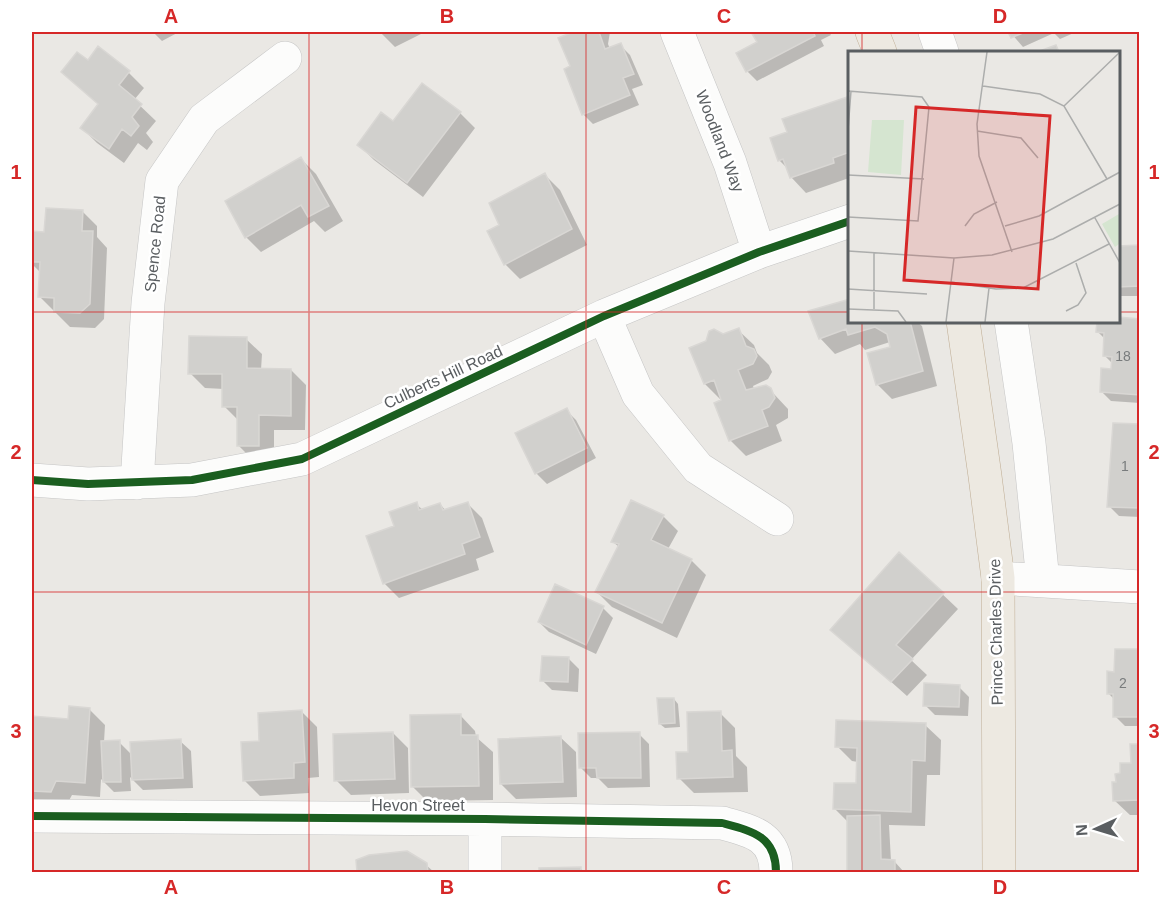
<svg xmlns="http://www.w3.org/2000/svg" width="1171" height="904" font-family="Arial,sans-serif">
	<rect width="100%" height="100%" fill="#eae8e4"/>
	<path fill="#0003" d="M153 32H179L162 41Z
		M380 32H425L395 47Z
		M574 32H610L608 44 610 49 620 45 630 55 643 85 632 89 639 105 593 124 583 114 572 67Z
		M753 32H829L831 35 821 40 824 46 757 81 747 71 759 43Z
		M1010 32H1076L1060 39 1054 33 1023 47Z
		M99 48 129 73 144 88 134 100 156 121 146 133 153 142 147 150 138 143 124 163 97 143 82 128 99 105 63 72 89 62Z
		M850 97V172L847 173 849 178 806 193 791 177 788 169 779 160 789 133Z
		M460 113 475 128 423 197 374 160 359 145Z
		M301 159 316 174 343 221 325 232 314 221 261 252 246 237Z
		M545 175 560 190 587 245 520 279 505 264Z
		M82 211 97 226V237L107 248 104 319 95 328 70 327 40 297 41 273 32 264V233H46Z
		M1140 247V296H1118V248Z
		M850 301V321H916L922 326 937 386 892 399 877 384 891 348 890 342 865 350 860 344 835 354 820 338Z
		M1099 321H1140V403L1111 401 1101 391 1112 371 1113 364 1104 355 1105 339 1098 332Z
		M738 330 754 345 757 353 769 365 772 372 768 379 753 386 754 389 773 393 788 409V418L776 425 782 441 746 456 730 440 722 398 720 399 705 384 723 336Z
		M246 339 262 354 261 370H291L306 385 305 430H274V460H253L238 445 239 421 224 406V389L205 388 190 373Z
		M566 410 576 420 596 458 547 484 537 474 517 434Z
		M1140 426V517L1119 516 1109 506Z
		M467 503 482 518 494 552 476 559 479 570 399 598 384 583 395 527 416 504 423 510 440 504 446 511Z
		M663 516 678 531 668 549 691 560 706 575 677 638 612 607 597 592 619 547 613 542Z
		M900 554 958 609 911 660 927 675 907 696 832 629Z
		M556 586 603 608 613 618 596 654 549 632 539 622Z
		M1140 651V726H1125L1115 716V700L1108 693 1116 673Z
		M569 659 579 669 578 692 552 690 542 680Z
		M959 687 969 697 968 716 935 715 925 705Z
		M674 699 678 704 680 727 665 728 660 724Z
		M90 710 105 725 104 742H119L132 755 180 741 191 751 193 788 143 790 130 777 131 791 114 792 101 779 100 797 72 795 66 806 32 804V718L70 720Z
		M301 711 317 727 319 777 308 778 309 793 260 796 245 781 261 742Z
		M720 713 735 728 736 756 747 767 748 792 694 793 679 778 689 753Z
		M460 715 475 731 476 737 493 752V800L427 801 412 786Z
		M925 725 941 740 940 775H927L925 826 889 825 891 861H894L904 872H849V823L835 809 858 785V762L852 761 837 746Z
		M393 733 408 748 409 793 351 795 336 780Z
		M639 734 649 744 650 787 608 788 598 778H591L581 768Z
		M560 737 576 752 577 797 516 799 501 784Z
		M1140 745V815H1130L1114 800 1118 783 1122 775 1132 764Z
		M358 861 426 865 434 872H359Z
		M541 869H581L585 872H541Z"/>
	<path fill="#d1d0cd" stroke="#d9d7d4" stroke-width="1.5" d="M573 32H599L605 49 621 43 634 74 623 78 630 95 582 115 564 69 570 66 558 38Z
		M751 32H813L815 36 746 72 736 53 757 42Z
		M1008 32H1025L1011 38Z
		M1056 45 1059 52H1037Z
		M98 46 130 71 119 85 142 104 132 117 139 126 131 136 122 129 109 149 80 128 98 104 61 72 77 52 88 60Z
		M422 83 461 112 407 183 357 145 381 112 393 121Z
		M850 96V152L833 158 834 163 790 178 783 159 778 161 770 138 787 132 782 119Z
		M301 157 329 206 308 217 301 205 245 238 225 201Z
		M545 173 572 229 504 265 487 231 499 225 489 203Z
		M46 208 83 210 82 231H93L90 304 80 313 54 312V298L38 297 40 262H32V231L44 232Z
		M1140 245V286L1118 287V246Z
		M850 299V321H910L923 371 876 385 867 353 890 347 887 334 875 327 848 335 846 329 819 339 808 311Z
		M1118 317 1140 319V395L1100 392 1101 368 1111 369 1112 357 1103 356 1104 333 1096 332 1097 321H1118Z
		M739 328 746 346 754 349 757 356 753 364 738 370 746 390 766 385 771 388 775 398 769 407 762 410 768 426 729 441 714 403 721 400 714 380 704 384 689 348 706 341 709 331 714 329 723 334Z
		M189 336 247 337V368L291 369V416L259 415V446H237V407H222V374H188Z
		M567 408 587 448 535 474 515 433Z
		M1113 423 1140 424V508L1107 507Z
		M631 500 664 515 651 540 692 559 662 623 595 592 619 544 611 542Z
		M417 502 419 510 440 503 443 510 468 502 480 537 462 544 465 554 383 584 366 536 394 526 389 512Z
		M899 552 944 593 896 645 913 659 891 682 830 630Z
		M555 584 604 606 586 645 538 622Z
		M1115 649H1140V717H1113V694H1107V671L1114 672Z
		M542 656 569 657 568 682 540 681Z
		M924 683 960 685 959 707 923 706Z
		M657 698H674L675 723 659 724Z
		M69 706 90 708 85 783 56 781 51 792 32 791V716L68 719Z
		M302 710 305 762 294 763V778L243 781 241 742 259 741 258 713Z
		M721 711 722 751 732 750 733 777 677 779 676 752H688L687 712Z
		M461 714V735H478L479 786 411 787 410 715Z
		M836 720 926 723 925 761 912 760 911 812 833 809 834 783H856L857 748 835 747Z
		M393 732 395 779 334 781 333 734Z
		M640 732 641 778H597L596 768H579L578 733Z
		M561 736 563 782 500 784 498 739Z
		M181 739 183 778 132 780 130 742Z
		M120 740 121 782H103L101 741Z
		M1130 744H1140V800L1113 801 1112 782H1116L1115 774 1120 773V763H1131Z
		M880 815 881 859 895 860V872H847V816Z
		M407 851 427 863 428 872H357L356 860 369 855Z
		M581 867V872H539V868Z"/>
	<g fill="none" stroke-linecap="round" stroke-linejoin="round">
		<defs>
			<path id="minor" d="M677 32 730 163 759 252
				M935 32 942 52
				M604 316 638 394 698 468 777 519
				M1011 321 1029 443 1043 581
				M32 480 88 484 192 480 302 459 604 316 759 252 850 221
				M137 483 148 303 162 181 204 119 285 58
				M998 578 1140 587
				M32 816 485 819 722 823C752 831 776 836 776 872
				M485 819V872"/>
			<path id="highway" d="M872 32 880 52
				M963 321 985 476 998 578 999 872"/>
		</defs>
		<use href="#minor" stroke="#c5c5c5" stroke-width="34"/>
		<use href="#highway" stroke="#bfad94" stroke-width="34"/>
		<use href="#minor" stroke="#fcfcfb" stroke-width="33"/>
		<use href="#highway" stroke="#ede9e1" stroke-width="33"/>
		<defs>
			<path id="cycleway" d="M32 480 88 484 192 480 302 459 604 316 759 252 850 221
				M32 816 485 819 722 823C752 831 776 836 776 872"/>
		</defs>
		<use href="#cycleway" stroke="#fff" stroke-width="11"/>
		<use href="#cycleway" stroke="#1b5e20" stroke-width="8"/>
	</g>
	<path fill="none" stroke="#d62828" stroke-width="1.5" stroke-opacity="0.55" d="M309 32V872M586 32V872M862 32V52M32 312H850M1118 312H1140M862 321V872M32 592H1140"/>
	<g text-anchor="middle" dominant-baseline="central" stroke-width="5" stroke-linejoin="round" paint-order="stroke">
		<g font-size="14" fill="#797c7d">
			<text x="1123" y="356">18</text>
			<text x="1125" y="466">1</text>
			<text x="1123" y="683">2</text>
		</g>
		<g font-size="16" fill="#5a5e61" stroke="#fff">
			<text transform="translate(720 141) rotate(69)">Woodland Way</text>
			<text transform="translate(155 244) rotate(-84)">Spence Road</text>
			<text transform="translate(443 377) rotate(-25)">Culberts Hill Road</text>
			<text transform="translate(996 632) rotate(-91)">Prince Charles Drive</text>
			<text x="418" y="805">Hevon Street</text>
		</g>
	</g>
	<g transform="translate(848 51)">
		<rect width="272" height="272" fill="#eae8e4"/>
		<path d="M24 69H56L53 124 20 121ZM271 163V193L267 196 254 173Z" fill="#d5e5d0"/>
		<path fill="none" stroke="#acadac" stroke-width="1.5" d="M139 1 129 73 131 105 164 201M135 35 192 43 216 55 259 128M0 40 74 46 81 56 70 170 0 166M216 55 272 1M0 79 3 40M129 80 173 87 190 107M0 124 76 128M247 167 272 212M117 175 126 163 149 151M157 175 191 165 272 121M0 200 106 207 144 204 205 188 272 153M103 231 148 238 175 237 261 193M0 238 79 243M0 258 50 260 58 271M26 258V202M218 260 230 254 238 242 228 212M98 271 106 207M137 271 141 237"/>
		<path fill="#d62828" fill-opacity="0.15" stroke="#d62828" stroke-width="3" d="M68 56 202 65 190 238 56 229Z"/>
		<rect width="272" height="272" fill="none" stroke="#5a5e61" stroke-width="3"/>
	</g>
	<rect width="1171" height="904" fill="none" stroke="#ffffff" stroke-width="66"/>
	<g transform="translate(1096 829) rotate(266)" stroke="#ffffff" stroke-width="4.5" paint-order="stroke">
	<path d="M0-4.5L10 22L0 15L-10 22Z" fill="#5a5e61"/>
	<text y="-9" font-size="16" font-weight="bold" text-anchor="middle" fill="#5a5e61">N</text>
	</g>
	<rect x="33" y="33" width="1105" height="838" fill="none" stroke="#d62828" stroke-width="2"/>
	<g font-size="20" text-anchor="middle" font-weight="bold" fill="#d62828">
		<text x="171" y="23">A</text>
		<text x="447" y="23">B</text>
		<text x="724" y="23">C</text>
		<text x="1000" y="23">D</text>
		<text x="16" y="179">1</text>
		<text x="1154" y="179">1</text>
		<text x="16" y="459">2</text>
		<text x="1154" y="459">2</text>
		<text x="16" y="738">3</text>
		<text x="1154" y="738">3</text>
		<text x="171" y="894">A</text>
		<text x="447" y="894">B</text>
		<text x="724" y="894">C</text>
		<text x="1000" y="894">D</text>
	</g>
</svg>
